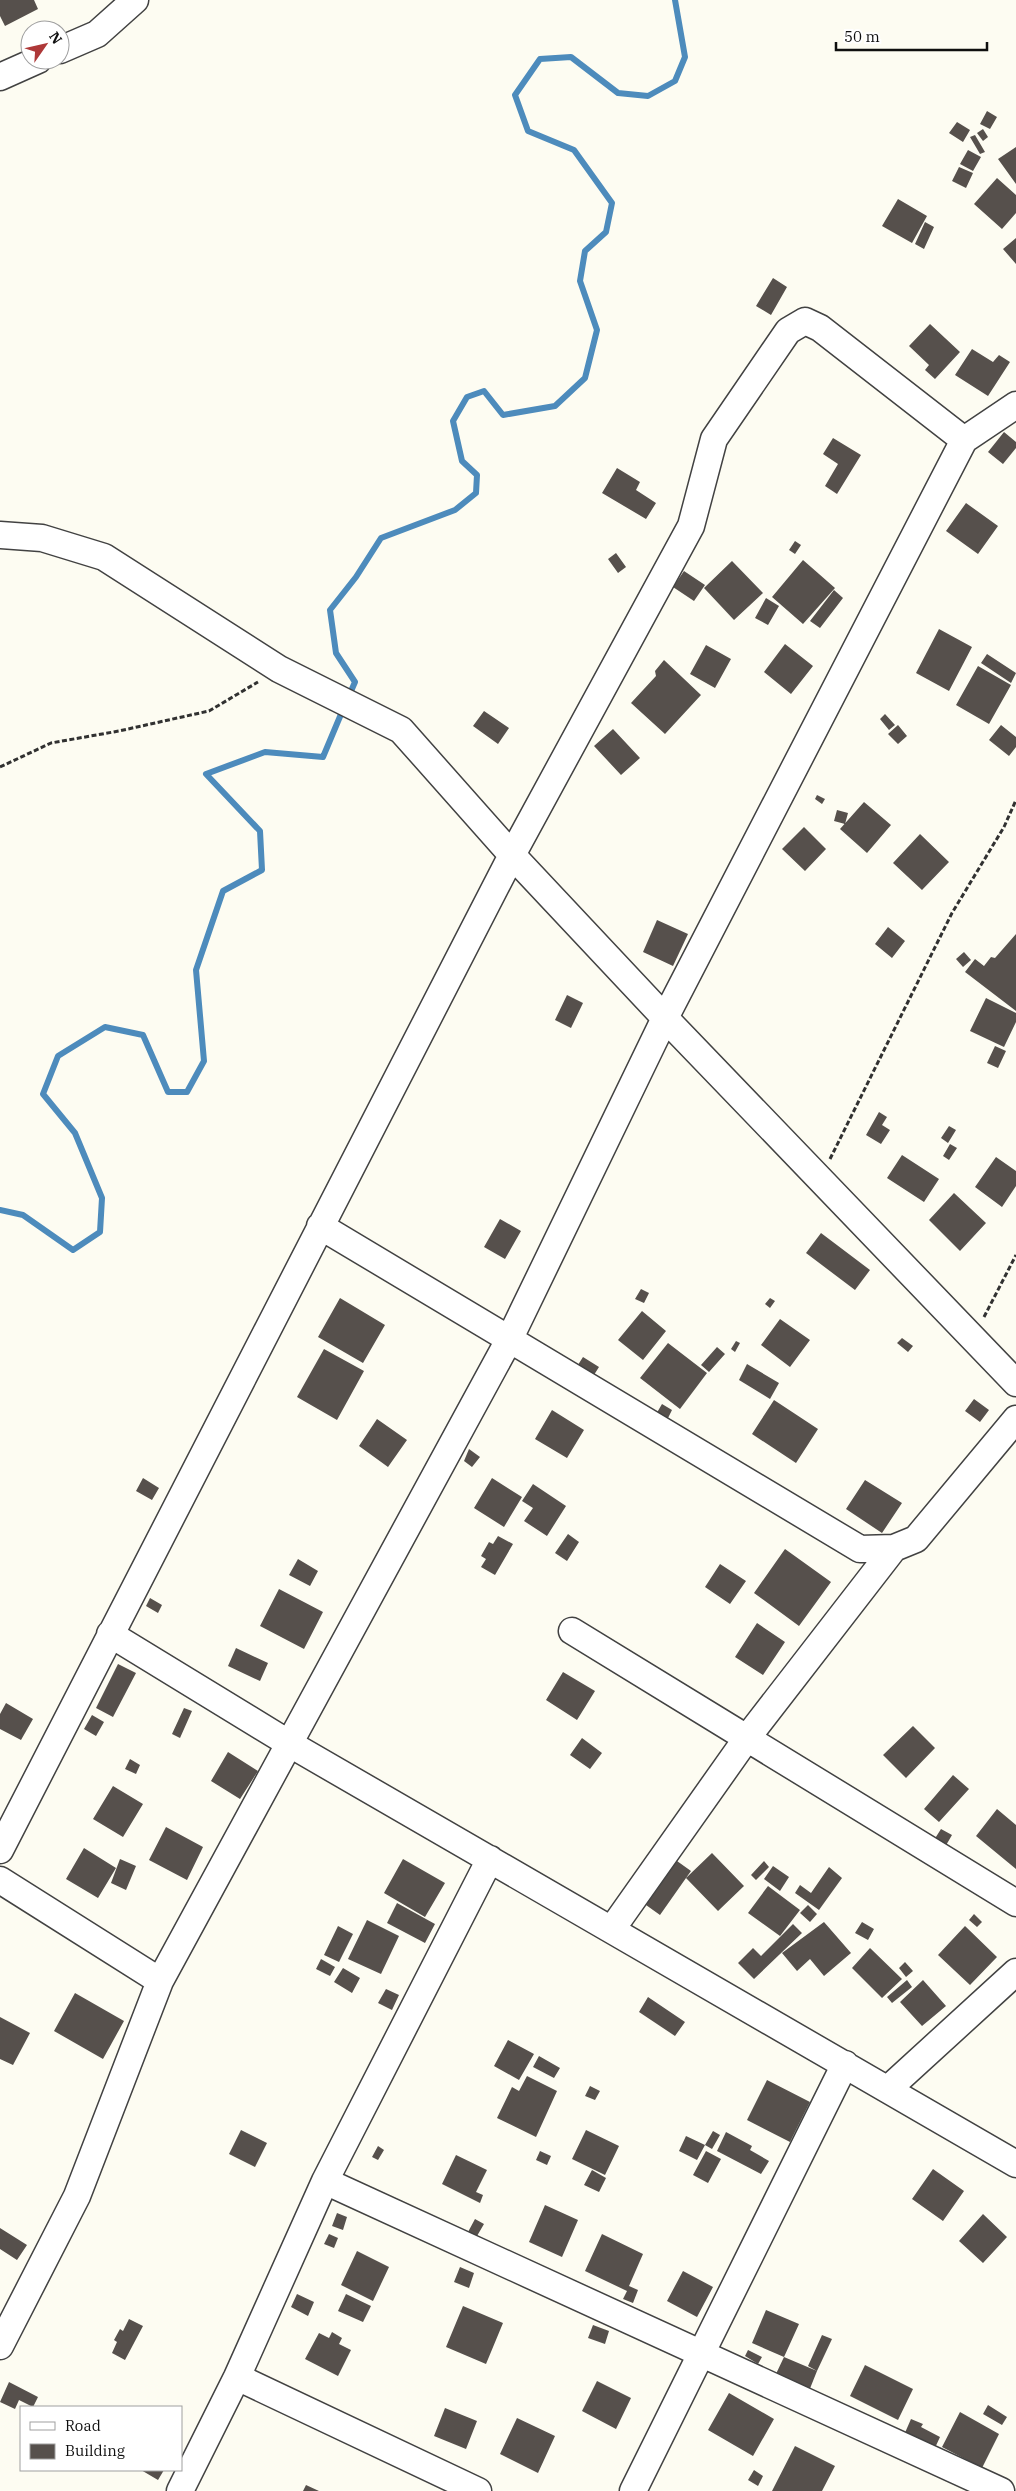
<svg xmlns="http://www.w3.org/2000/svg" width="1016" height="2491" font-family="'IBM Plex Serif',serif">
	<rect width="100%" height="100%" fill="#fdfcf2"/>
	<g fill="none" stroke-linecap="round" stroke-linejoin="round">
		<path stroke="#4d8bbc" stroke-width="6" d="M348 698 355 682 336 653 330 610 356 577 381 538 455 510 476 493 477 475 462 461 453 421 467 397 484 391 503 415 555 406 585 378 597 330 580 281 585 251 606 232 612 203 574 150 528 131 515 95 540 59 571 57 618 93 648 96 675 81 685 57 675 0
			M0 1210 23 1215 73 1250 100 1232 102 1198 75 1133 43 1094 58 1056 105 1027 143 1035 168 1092H187L204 1061 196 970 223 891 262 870 260 831 206 774 265 752 323 757 344 707"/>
	</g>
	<path fill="#56504c" d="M0 0H34L38 9 5 26 0 16Z
		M987 111 997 117 990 129 980 124Z
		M957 122 970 130 963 142 949 133Z
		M983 129 988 137 983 141 977 133Z
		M975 135 985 152 980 154 970 137Z
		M1016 147V184L998 159Z
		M968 150 981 157 973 171 960 164Z
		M959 167 973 173 966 188 952 181Z
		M997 178 1016 195V213L1002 229 974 204Z
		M898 199 927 216 912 243 882 226Z
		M925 222 934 227 924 249 915 244Z
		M1016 238V264L1003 249Z
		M773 278 787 287 771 315 756 306Z
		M930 324 960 352 935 379 925 370 929 365 909 346Z
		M972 349 993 362 999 355 1010 362 988 396 955 375Z
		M1004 432 1016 442V448L1003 464 988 452Z
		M833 438 861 455 837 494 825 486 838 464 823 454Z
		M617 468 640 482 636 490 656 503 646 519 602 493Z
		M966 503 998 526 978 554 946 531Z
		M795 541 801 545 795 554 789 550Z
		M616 553 626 567 618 573 608 559Z
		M803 560 835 588 803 624 772 597Z
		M732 561 763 593 734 620 704 588Z
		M684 571 705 585 694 601 673 587Z
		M834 590 843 598 820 628 810 621Z
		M766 598 779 606 768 625 755 618Z
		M939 629 972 647 949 691 916 673Z
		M785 644 813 666 791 694 764 672Z
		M706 645 731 659 715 688 690 674Z
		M987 654 1016 673 1011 683 981 663Z
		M664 660 701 695 665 734 631 703 656 676 655 671Z
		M978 666 1011 685 989 724 956 705Z
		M484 711 509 728 498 744 473 726Z
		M885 714 895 725 889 730 880 719Z
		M898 725 907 736 898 744 888 734Z
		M1001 725 1016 737V747L1009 756 989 740Z
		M613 729 640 758 621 775 594 746Z
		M817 795 825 799 822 804 815 799Z
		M864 802 891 825 867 853 840 829Z
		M837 810 848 813 845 824 834 821Z
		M804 827 826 849 805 871 782 849Z
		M920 834 949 862 922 890 893 863Z
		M657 920 688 934 673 966 643 952Z
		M888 927 905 941 892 958 875 944Z
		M1016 934V1011L965 972 975 959 984 966 991 957 995 958Z
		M964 952 971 960 963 967 956 959Z
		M567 995 583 1003 571 1028 555 1020Z
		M986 998 1016 1013V1022L1004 1047 970 1031Z
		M995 1046 1006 1051 998 1068 987 1063Z
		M879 1112 887 1117 882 1125 890 1130 881 1144 866 1135Z
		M949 1126 956 1130 948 1143 941 1138Z
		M950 1144 957 1148 949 1160 943 1156Z
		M902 1155 939 1179 924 1202 887 1178Z
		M996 1157 1016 1171V1186L1002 1207 975 1187Z
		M954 1193 986 1223 960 1251 929 1220Z
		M500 1219 521 1231 505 1259 484 1247Z
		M821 1233 870 1270 855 1290 806 1253Z
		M641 1289 649 1293 644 1303 635 1299Z
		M340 1298 385 1325 363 1363 318 1337Z
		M770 1298 775 1301 770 1308 765 1304Z
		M642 1311 666 1331 643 1360 618 1340Z
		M780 1319 810 1340 790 1367 761 1345Z
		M902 1338 913 1346 908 1352 897 1343Z
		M736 1341 740 1343 735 1352 731 1349Z
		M668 1343 707 1373 680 1409 640 1378Z
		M717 1347 725 1354 709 1372 701 1365Z
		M324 1349 364 1371 337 1420 297 1397Z
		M583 1357 599 1367 592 1378 576 1368Z
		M747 1364 779 1383 770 1399 739 1380Z
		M974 1399 989 1410 980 1422 965 1411Z
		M774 1400 818 1429 796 1463 752 1434Z
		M662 1404 672 1410 666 1422 655 1416Z
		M552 1410 584 1430 567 1458 535 1439Z
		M377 1419 407 1440 388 1467 359 1446Z
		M469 1449 480 1457 472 1467 464 1461Z
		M143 1478 159 1488 152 1500 136 1491Z
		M492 1478 522 1497 504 1527 474 1508Z
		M865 1480 902 1503 882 1533 846 1509Z
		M533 1484 566 1506 547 1536 524 1521 533 1508 522 1501Z
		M568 1534 579 1542 567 1561 555 1553Z
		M498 1536 513 1544 495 1575 481 1567 486 1559 481 1556 489 1542 493 1544Z
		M785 1549 831 1582 799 1626 754 1593Z
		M298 1559 318 1571 310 1586 289 1575Z
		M720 1564 746 1581 730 1604 705 1587Z
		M279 1589 323 1612 304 1649 260 1626Z
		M150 1598 162 1605 158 1613 146 1606Z
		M757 1623 785 1642 763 1675 735 1657Z
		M236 1648 268 1663 260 1681 228 1666Z
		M118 1664 136 1673 113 1717 96 1708Z
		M563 1672 595 1691 577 1720 546 1700Z
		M6 1703 33 1719 21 1740 0 1729V1714Z
		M184 1708 192 1711 180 1738 172 1734Z
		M92 1715 104 1722 96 1736 84 1729Z
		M913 1726 935 1748 906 1778 883 1755Z
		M582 1738 602 1753 590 1769 570 1755Z
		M228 1752 258 1771 240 1799 211 1781Z
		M130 1759 140 1765 136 1774 125 1769Z
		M953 1775 969 1789 939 1822 924 1809Z
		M113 1786 143 1804 123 1837 93 1819Z
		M997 1809 1016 1825V1869L976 1836Z
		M166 1827 203 1847 187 1880 149 1860Z
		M941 1829 952 1835 945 1847 934 1840Z
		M84 1848 116 1868 98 1898 66 1879Z
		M712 1853 744 1886 718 1911 686 1878 660 1915 646 1905 677 1861 691 1871 686 1878Z
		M120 1859 136 1866 126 1890 111 1883Z
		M403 1859 445 1883 425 1917 384 1893Z
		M764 1861 769 1867 756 1880 751 1875Z
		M773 1866 789 1877 780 1891 764 1879Z
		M829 1867 842 1878 819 1910 795 1893 800 1885 811 1893Z
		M768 1886 800 1910 780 1936 748 1913Z
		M397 1903 435 1924 425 1943 387 1923Z
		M808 1905 817 1914 810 1922 800 1913Z
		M974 1914 982 1922 977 1927 969 1920Z
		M367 1920 399 1936 381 1974 348 1959Z
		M824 1922 851 1953 824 1976 810 1959 797 1971 782 1953Z
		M862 1922 874 1929 868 1940 855 1933Z
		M793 1924 802 1933 754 1979 738 1963 753 1948 761 1956Z
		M338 1926 353 1934 339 1962 324 1955Z
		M965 1926 997 1957 970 1985 938 1955Z
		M870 1948 902 1979 882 1998 852 1968Z
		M321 1959 335 1967 330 1976 316 1969Z
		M905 1962 913 1971 906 1977 899 1968Z
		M343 1968 360 1978 352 1993 334 1982Z
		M907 1980 912 1987 892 2003 887 1997Z
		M923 1980 946 2006 922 2026 900 2002Z
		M386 1989 399 1995 392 2010 378 2003Z
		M75 1993 124 2021 103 2059 54 2031Z
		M648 1997 685 2022 675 2036 639 2012Z
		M0 2017 30 2033 13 2065 0 2059Z
		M508 2040 534 2054 519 2080 494 2066Z
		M539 2056 560 2068 554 2078 533 2067Z
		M527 2076 557 2091 536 2137 497 2118 512 2087 519 2091Z
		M767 2080 810 2102 790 2142 747 2120Z
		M590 2086 600 2091 595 2100 585 2096Z
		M241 2130 267 2143 255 2167 229 2154Z
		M586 2130 619 2146 605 2175 572 2159Z
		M713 2131 720 2135 712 2149 705 2145Z
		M726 2132 752 2146 750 2150 769 2161 761 2174 717 2151Z
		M686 2136 705 2145 697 2160 679 2151Z
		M378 2146 384 2150 378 2160 372 2157Z
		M540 2151 551 2156 547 2165 536 2160Z
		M706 2151 721 2159 708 2183 693 2175Z
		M456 2155 487 2170 476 2192 483 2195 480 2203 442 2184Z
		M933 2169 964 2191 943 2221 912 2199Z
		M592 2170 606 2178 599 2192 584 2185Z
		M545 2205 578 2220 562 2257 529 2242Z
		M337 2213 347 2217 343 2230 332 2226Z
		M983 2214 1007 2237 983 2263 959 2241Z
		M475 2219 484 2224 477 2236 468 2232Z
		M0 2228 27 2245 17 2260 0 2249Z
		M329 2234 338 2238 334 2248 324 2244Z
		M602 2234 643 2254 629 2286 638 2290 633 2303 623 2299 627 2291 585 2271Z
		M357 2251 389 2267 373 2301 341 2285Z
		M460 2267 474 2273 469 2288 454 2282Z
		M683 2271 713 2287 697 2317 667 2301Z
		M297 2294 314 2302 308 2316 291 2307Z
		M346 2294 371 2306 363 2322 338 2311Z
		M463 2306 503 2323 486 2364 446 2347Z
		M766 2310 799 2324 784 2357 752 2343Z
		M129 2319 143 2326 125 2360 112 2353 117 2342 114 2340 120 2329 123 2331Z
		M593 2325 609 2331 605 2344 588 2338Z
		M332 2332 342 2338 339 2344 351 2350 338 2376 305 2359 319 2333 329 2338Z
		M822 2335 832 2339 817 2371 808 2366Z
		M748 2350 762 2357 758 2364 745 2356Z
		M784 2357 817 2371 809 2391 775 2376Z
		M865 2365 913 2389 898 2420 850 2396Z
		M597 2381 631 2398 616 2429 582 2411Z
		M9 2382 38 2397 33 2407 19 2400 15 2409 0 2402Z
		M729 2393 774 2419 753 2456 708 2430Z
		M988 2405 1007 2417 1002 2425 983 2414Z
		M445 2408 477 2421 466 2449 434 2436Z
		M960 2412 999 2434 982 2468 942 2447Z
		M517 2418 555 2436 538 2473 500 2454Z
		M911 2419 923 2424 921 2427 940 2437 934 2450 904 2435Z
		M795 2446 835 2466 822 2491H772Z
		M141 2470H164L158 2480Z
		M754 2470 763 2476 758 2486 748 2480Z
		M306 2485 319 2491H303Z"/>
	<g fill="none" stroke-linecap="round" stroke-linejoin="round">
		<defs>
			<path id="minor" d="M60 50 97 34 135 0
				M0 77 38 60
				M0 535 42 538 104 557 279 669 401 730 512 855 665 1018 1016 1383
				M320 1226 860 1549 894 1548 916 1539 1016 1419
				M572 1631 1016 1903
				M110 1634 290 1744 1016 2164
				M0 1850 512 855 691 526 714 439 788 331 805 321 820 328 964 440
				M0 1880 160 1981
				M612 1929 747 1738 894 1548
				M888 2089 1016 1972
				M325 2181 1001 2491
				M0 2346 77 2196 160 1981 510 1338 665 1018 964 440 1016 405
				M237 2377 478 2491
				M180 2491 237 2377 325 2181 490 1859
				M633 2491 845 2064"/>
		</defs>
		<use href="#minor" stroke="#424242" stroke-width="29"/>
		<path stroke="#313131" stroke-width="3" stroke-dasharray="5 2.5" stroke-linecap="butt" d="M0 767 51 743 119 731 209 711 258 682
			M830 1159 952 913 1004 827 1016 800
			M984 1317 1016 1255"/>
		<use href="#minor" stroke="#fff" stroke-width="26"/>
	</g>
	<rect x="20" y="2406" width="162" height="65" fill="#ffffff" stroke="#9f9f9f"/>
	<rect x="30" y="2422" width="25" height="8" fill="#ffffff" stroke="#9f9f9f"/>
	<text x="65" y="2431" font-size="15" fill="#0f0f0f">Road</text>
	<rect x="30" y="2444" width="25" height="15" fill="#56504c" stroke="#9f9f9f"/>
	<text x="65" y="2456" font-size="15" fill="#0f0f0f">Building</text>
	<g transform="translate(45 45) rotate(56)"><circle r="24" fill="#ffffff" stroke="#9f9f9f"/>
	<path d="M0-4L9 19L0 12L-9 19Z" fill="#ae3838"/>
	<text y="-8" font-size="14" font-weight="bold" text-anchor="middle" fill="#0f0f0f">N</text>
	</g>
	<path d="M836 42v8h151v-8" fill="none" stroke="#0f0f0f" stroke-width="2.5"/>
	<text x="844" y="42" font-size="15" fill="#0f0f0f" stroke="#ffffff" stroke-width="4" paint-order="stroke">50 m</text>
</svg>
